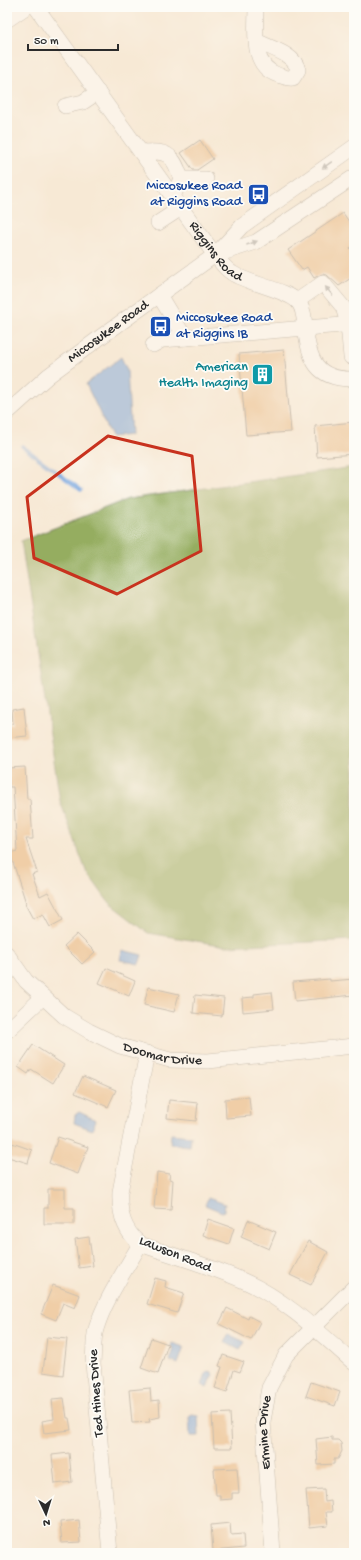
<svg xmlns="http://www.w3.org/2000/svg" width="361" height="1560" font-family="'Gochi Hand',sans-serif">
	<rect width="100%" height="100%" fill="#fdfcf7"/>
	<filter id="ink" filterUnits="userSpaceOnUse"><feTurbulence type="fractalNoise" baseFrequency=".025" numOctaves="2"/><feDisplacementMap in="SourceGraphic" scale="8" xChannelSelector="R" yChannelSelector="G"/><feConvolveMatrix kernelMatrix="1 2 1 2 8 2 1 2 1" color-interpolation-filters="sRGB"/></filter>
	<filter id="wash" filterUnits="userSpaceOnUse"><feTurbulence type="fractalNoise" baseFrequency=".012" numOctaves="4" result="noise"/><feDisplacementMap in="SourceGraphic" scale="16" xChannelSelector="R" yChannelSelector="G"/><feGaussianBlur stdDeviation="0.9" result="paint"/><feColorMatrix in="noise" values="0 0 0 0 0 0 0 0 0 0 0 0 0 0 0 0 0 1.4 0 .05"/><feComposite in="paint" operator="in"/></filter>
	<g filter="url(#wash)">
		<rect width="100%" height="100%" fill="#f7e9d6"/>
		<path fill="#95ad60" stroke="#606c46" d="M354 467V940L226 946 148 933 109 903 86 871 60 801 21 541 128 499Z"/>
		<path fill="#73a3dd" stroke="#4f6784" d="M121 357 127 370 131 435 111 437 86 384Z
			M122 950 142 955 139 964 120 960Z
			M79 1112 96 1120 92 1130 74 1123 75 1115Z
			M171 1134 191 1136 190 1146 170 1144Z
			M208 1198 225 1204 224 1211 222 1212 205 1205Z
			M228 1334 245 1342 240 1350 224 1342Z
			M172 1343 184 1347 178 1364 170 1361 174 1349 171 1347Z
			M209 1371 212 1372 213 1376 207 1388 202 1385 206 1373Z
			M192 1415 198 1416 199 1436H190L189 1417Z"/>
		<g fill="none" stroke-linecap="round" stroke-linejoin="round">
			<path stroke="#73a3dd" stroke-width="3.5" d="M22 446 81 490"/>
		</g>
		<g id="blocks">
			<path fill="#e6ad70" d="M200 140 213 159 197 170H193L181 153Z
				M343 213 354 229V245L350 248 354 253V276L339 286 327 275 322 274 314 278 307 267 302 270 288 250Z
				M284 350 291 432 246 435 239 354Z
				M354 422V454L317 457 315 426Z
				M24 707 27 736 7 738V725L13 724 12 709Z
				M25 767 27 799H30L33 839H26L37 872 32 874 40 896 48 892 63 920 50 927 43 914 33 919 25 904 26 903 10 853 17 851 13 787H9L8 768Z
				M77 934 95 952 82 964 64 946Z
				M106 968 135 981 129 996 99 983Z
				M330 979V981L354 979V995L295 1001 293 982Z
				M148 987 179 994 174 1012 144 1005Z
				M272 992 274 1009 243 1012 242 998 254 997V994Z
				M195 995 224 998 222 1016 193 1013Z
				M33 1045 64 1065 53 1083 31 1069 28 1074 18 1067Z
				M83 1076 116 1090 108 1107 75 1093Z
				M249 1097 251 1116 226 1118 225 1099Z
				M169 1100 198 1103 196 1121 167 1118Z
				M58 1137 88 1147 78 1174 49 1163Z
				M12 1143 32 1150 28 1163 8 1157Z
				M157 1172 170 1174 169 1179 173 1180 171 1210 154 1209Z
				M48 1189H65V1208H74V1224H44V1208H48Z
				M208 1219 234 1228 229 1244 203 1235Z
				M248 1220 276 1232 269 1249 241 1237Z
				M89 1237 93 1266 79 1268 75 1239Z
				M308 1241 328 1252 311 1285 290 1275Z
				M155 1278 166 1281 165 1287 184 1293 177 1313 147 1304Z
				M53 1285 80 1295 75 1308 63 1303 56 1320 41 1314Z
				M227 1308 248 1319 249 1316 260 1322 251 1340 219 1324Z
				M47 1337 67 1339 63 1375 43 1372Z
				M151 1338 168 1344 158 1374 141 1368Z
				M223 1355 244 1362 240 1372 234 1370 227 1392 215 1388 222 1367 219 1366Z
				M311 1382 340 1392 335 1406 306 1396Z
				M150 1388 151 1401 159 1400 160 1417 149 1419 150 1422 132 1423 129 1390Z
				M64 1398 67 1418H69L71 1430 44 1433 42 1421 54 1419 52 1399Z
				M230 1413 232 1448H214L212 1414Z
				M332 1437V1440H338L341 1443 342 1451 338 1459H334V1464L318 1465 316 1439Z
				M69 1453 72 1482 55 1484 52 1455Z
				M237 1468 239 1493H232V1499L220 1500V1495H216L214 1469Z
				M324 1489 325 1502 331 1501 332 1512H326L328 1526 309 1528 306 1490Z
				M79 1520 81 1542 62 1543 60 1522Z
				M230 1523 231 1535 243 1534 244 1548 213 1551 211 1525Z"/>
		</g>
	</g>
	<g filter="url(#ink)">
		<use href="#blocks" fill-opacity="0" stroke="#918a80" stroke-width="1"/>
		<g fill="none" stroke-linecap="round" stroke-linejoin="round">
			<defs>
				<g id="minor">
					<path id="s1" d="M36 7 215 255C220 261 225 269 232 273 248 284 289 290 299 303 304 310 304 318 305 327 309 360 316 380 354 379"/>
					<path d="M256 7C256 31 250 66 278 75 284 77 288 79 293 78L298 70C295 54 270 48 256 41"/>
					<path d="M7 20 26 7"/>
					<path d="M65 106 83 102 98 92"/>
					<path d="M141 152C166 151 173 152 181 179L173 196"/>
					<path d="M181 179H206"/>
					<path d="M158 223 181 208"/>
					<path d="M216 255 256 242 354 177"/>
					<path d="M159 295 185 338"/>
					<path d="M297 301 323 283 343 307 348 324 351 357"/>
					<path d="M153 345 162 340 354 324"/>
					<path id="s2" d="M7 413 48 376 102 336 215 255 242 226 354 147"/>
					<path id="s3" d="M7 954 26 981 64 1016 89 1031 120 1046 170 1060 208 1061 354 1046"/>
					<path d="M7 1031 43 997"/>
					<path d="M147 1053 120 1192C119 1212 123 1230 140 1244 174 1256 211 1266 244 1281 285 1299 320 1333 354 1363"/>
					<path d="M110 1553 93 1363C94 1352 93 1340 96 1329 105 1299 125 1271 140 1244"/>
					<path id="s4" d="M273 1553 263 1421 269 1388 286 1355 354 1287"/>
				</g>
			</defs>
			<use href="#minor" stroke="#918a80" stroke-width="16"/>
			<use href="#minor" stroke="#fff" stroke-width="15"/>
		</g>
		<defs><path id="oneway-solid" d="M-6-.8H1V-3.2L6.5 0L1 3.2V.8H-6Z"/></defs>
		<g fill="#a0a0a0">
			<use href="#oneway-solid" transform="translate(327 165) rotate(145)"/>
			<use href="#oneway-solid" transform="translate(252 243) rotate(-20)"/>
			<use href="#oneway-solid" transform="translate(329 291) rotate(-130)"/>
		</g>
	</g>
	<path d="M0 0H361V1560H0ZM108 436 192 456 201 551 117 594 34 558 27 497Z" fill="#f7e9d6" fill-opacity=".55" fill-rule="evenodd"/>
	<path fill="none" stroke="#c8321e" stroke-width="3" stroke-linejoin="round" d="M108 436 192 456 201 551 117 594 34 558 27 497Z"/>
	<defs>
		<symbol id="bus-square" viewBox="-11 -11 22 22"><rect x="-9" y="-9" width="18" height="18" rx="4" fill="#1a4fb4" stroke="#fdfcf7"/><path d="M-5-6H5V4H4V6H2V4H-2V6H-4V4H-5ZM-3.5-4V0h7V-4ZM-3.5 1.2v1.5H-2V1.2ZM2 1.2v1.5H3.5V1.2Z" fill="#fff"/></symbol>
		<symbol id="building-square" viewBox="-11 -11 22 22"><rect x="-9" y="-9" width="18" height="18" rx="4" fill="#0f9aa8" stroke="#fdfcf7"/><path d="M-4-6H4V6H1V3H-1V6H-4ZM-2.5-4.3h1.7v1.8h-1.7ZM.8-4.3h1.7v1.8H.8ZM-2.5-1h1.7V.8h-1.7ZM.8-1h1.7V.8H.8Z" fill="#fff"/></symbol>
	</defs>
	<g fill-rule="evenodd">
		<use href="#bus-square" x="246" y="182" width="25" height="25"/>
		<use href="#bus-square" x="148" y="314" width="25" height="25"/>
		<use href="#building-square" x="250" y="362" width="25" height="25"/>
	</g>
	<g text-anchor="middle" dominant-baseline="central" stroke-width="3.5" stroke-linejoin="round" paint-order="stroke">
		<g font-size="14" fill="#164399" stroke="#fdfcf7" text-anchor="end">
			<text x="242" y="186">Miccosukee Road<tspan x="242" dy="16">at Riggins Road</tspan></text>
			<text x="176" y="318" text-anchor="start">Miccosukee Road<tspan x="176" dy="16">at Riggins IB</tspan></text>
		</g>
		<g font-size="14" fill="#2b2b2b" stroke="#fdfcf7">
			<text stroke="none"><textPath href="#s1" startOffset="304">Riggins Road</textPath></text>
			<text stroke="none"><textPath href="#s2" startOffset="130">Miccosukee Road</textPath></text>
			<text stroke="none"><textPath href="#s3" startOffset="192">Doomar Drive</textPath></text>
			<text transform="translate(175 1255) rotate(22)">Lawson Road</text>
			<text transform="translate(97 1393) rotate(-94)">Ted Hines Drive</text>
			<text stroke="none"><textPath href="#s4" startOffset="121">Ermine Drive</textPath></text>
		</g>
		<g font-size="14" fill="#0d838f" stroke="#fdfcf7" text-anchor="end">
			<text x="248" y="367">American<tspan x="248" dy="16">Health Imaging</tspan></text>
		</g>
	</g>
	<rect width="361" height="1560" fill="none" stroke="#fdfcf7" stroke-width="24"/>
	<g transform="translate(46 1514) rotate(176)" stroke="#fdfcf7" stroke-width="3" paint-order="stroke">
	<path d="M0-3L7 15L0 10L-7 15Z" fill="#2b2b2b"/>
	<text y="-6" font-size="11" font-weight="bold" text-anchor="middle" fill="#2b2b2b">N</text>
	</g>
	<path d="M28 44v6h90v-6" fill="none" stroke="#2b2b2b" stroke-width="2"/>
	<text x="34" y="44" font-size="12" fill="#2b2b2b" stroke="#fdfcf7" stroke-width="3" paint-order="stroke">50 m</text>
</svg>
